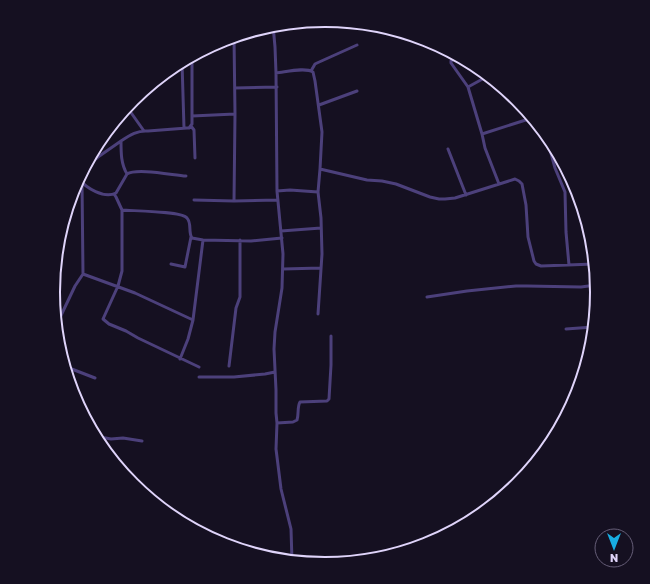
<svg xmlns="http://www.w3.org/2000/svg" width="650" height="584" font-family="'Golos Text',sans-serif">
	<rect width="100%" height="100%" fill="#151021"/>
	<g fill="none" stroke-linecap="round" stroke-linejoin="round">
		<path stroke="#4c407b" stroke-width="3" d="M273 25 275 47 276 73 277 191 283 254 282 288 275 332 274 349 276 390V413L277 423 276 449 281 489 291 529 292 561
			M457 56 451 61V63L468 87 482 134
			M182 62 184 128
			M311 71 315 64 317 63 357 45
			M276 73C286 72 305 67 313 72L315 81 322 132 320 169
			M468 87 488 76
			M235 88 277 87
			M142 92 143 91
			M319 105 357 91
			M127 107 144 131
			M235 114 234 201 278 200
			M192 116 235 114 234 37
			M191 126 194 130 195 158
			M546 135 555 168 565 192 566 232 569 265
			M448 149 466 195
			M85 168 98 157 121 141
			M127 174C121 164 121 153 121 141 130 135 138 130 148 131L187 128H189L192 124V56
			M79 179C86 188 104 199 116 193L127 174C137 168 172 175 186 176
			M82 182 83 274
			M499 184 485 148 482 134 532 118
			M277 191 290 190 318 192
			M114 194 116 197 122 210V271L118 286 103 319 109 324 126 331 138 338 199 367
			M194 200 234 201
			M122 210C132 211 181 211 187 218 192 223 188 233 192 238L203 240 251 241 282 238
			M281 231 321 228
			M590 233 591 253 595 268
			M171 264 185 267 191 237
			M283 269 321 268
			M427 297 467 291 516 286H527L581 287 596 285
			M318 314 322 254 321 218 318 192 320 169 367 180 382 181 396 184 430 197 439 199H445L455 198 515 179 519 181 522 184 526 205 528 237 534 261 536 264 541 266 594 264
			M56 326 75 286 83 274 135 293 193 320
			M566 329 593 327
			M180 359 188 339 193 320 203 240
			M64 366 95 378
			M229 366 236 308 240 297V240
			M583 370H584
			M199 377H234L265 374 275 372
			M277 423 293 422 297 420C299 414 297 407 300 402L327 401 329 399 331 365V336
			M557 431C558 424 559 420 565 416
			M95 436 111 439 123 438 142 441"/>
	</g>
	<path d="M0 0H650V584H0ZM60 292a265 265 0 1 1 530 0a265 265 0 1 1-530 0Z" fill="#151021" fill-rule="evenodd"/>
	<path fill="none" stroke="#dfd4fa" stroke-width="2" d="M60 292a265 265 0 1 1 530 0a265 265 0 1 1-530 0Z"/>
	<g transform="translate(614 548) rotate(180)"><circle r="19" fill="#151021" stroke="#665e78"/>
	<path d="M0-3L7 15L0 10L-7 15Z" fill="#18ade2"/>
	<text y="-6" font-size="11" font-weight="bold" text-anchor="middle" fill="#dfd4fa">N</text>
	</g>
</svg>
